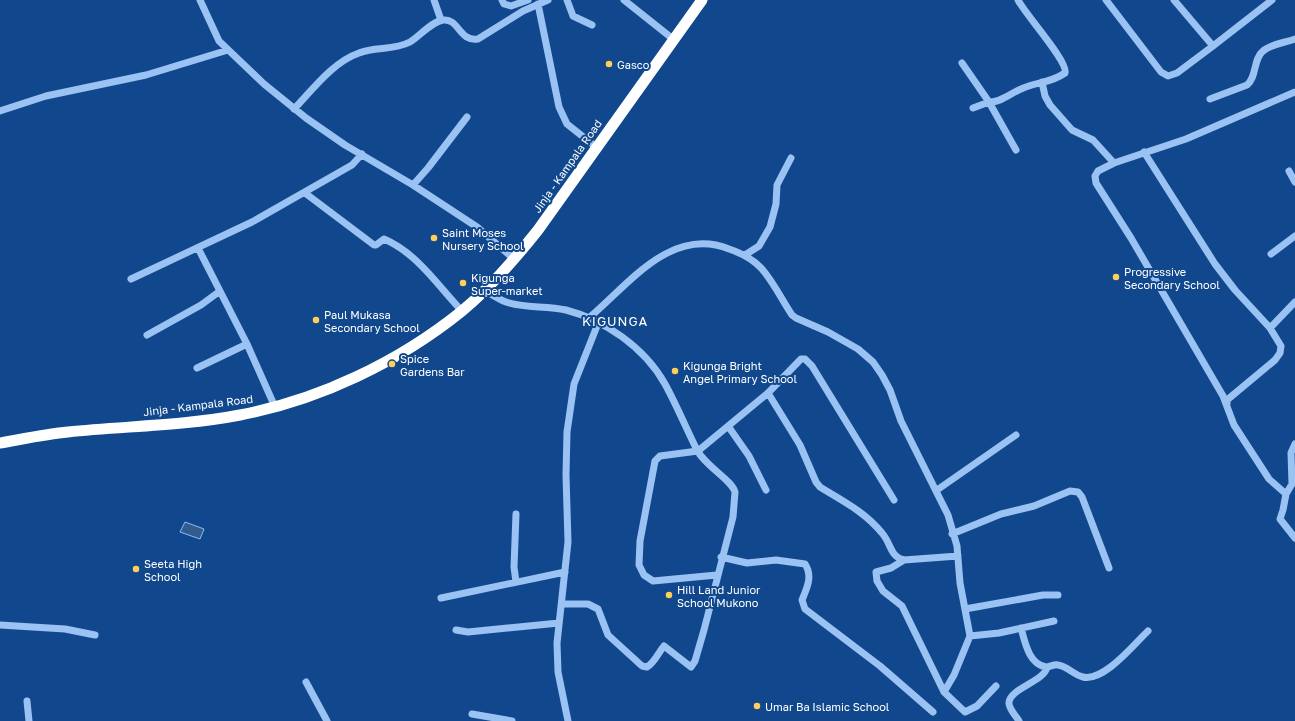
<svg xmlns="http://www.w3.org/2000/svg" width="1295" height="721" font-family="'Golos Text',sans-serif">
	<rect width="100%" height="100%" fill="#11488d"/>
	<path fill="#335b8e" stroke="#8bbdf5" d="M185 522 204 529 200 539 180 532Z"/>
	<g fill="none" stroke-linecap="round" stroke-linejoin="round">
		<path stroke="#9ac2f2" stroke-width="7" d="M200 0 219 41 264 84 306 118 345 145 413 185 477 227 514 259
			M434 0 441 20
			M502 0 504 4 511 6 528 0
			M567 0 573 16 592 25
			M624 0 673 39
			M1106 0 1161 72 1168 76 1177 73 1213 46 1272 0
			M1174 0 1213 46
			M538 4 559 107 567 124 596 147
			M962 63 989 102C1000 103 1011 93 1021 89 1038 81 1049 84 1065 73 1069 62 1024 13 1018 0
			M1042 82 1045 96 1050 105 1072 130 1093 140 1114 163
			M1210 99 1247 85C1257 77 1253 59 1263 51 1271 44 1284 43 1295 39
			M973 108 989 102 1016 150
			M294 109C313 89 333 62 359 53 375 46 393 51 410 42 420 36 431 22 443 20 459 18 459 42 478 39L523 11 548 0
			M0 111 46 96 146 75 228 50
			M1144 152 1215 264 1235 290 1270 328 1281 346 1280 353 1275 360 1227 400V404
			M1289 171 1295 182
			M413 185 428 168 467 117
			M305 193 374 245H376L384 239C417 253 438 286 462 311
			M198 248 247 344 275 407
			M1271 254 1295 236
			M745 255 759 246 770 227 776 204 777 185 791 158
			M131 279 252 222 352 165 362 154
			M484 290C491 294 498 299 506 302 525 309 546 305 566 310 605 320 645 348 665 384 677 406 686 428 697 450 706 467 731 479 735 492L733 517 704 630 695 661 691 667 664 646C658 653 655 662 647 667L642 666 608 635 598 609 588 604H562
			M590 317C629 284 671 226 729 249 741 253 753 259 762 269 774 283 782 300 792 315L796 318 828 332 858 349 873 362 882 375 890 390 901 421 948 515 957 546 960 583 970 636
			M1270 328 1295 302
			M147 335 201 305 220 291
			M197 368 247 344
			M768 393 800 445 816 482 820 487C843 501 865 512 882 533 891 543 890 557 904 560L958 556
			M728 426 749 456 766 490
			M1295 444 1291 453 1292 484 1286 494 1283 510 1280 519 1295 538
			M937 490 1016 435
			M1286 494 1269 479 1234 425 1223 396 1131 238 1096 183 1095 176 1098 171 1114 163 1186 139 1295 92
			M516 514 514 567 516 582
			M952 534 1001 514 1034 506 1070 491 1078 492 1082 497 1109 568
			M721 557 747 563 776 560 805 564C813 576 807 588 802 600L805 609 880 666 933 712
			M904 560 891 568 876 572 877 581 883 591 902 606 944 692 965 712 977 706 996 686
			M717 575 653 581 644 575 639 565 640 541 655 461 660 456 698 451 768 393 801 359H805L812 366 894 500
			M441 598 565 572
			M965 609 1043 595H1058
			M0 625 65 629 95 635
			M1021 628C1025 643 1029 664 1046 667 1050 667 1054 664 1058 665 1067 666 1074 675 1083 677 1104 682 1134 644 1148 631
			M456 630 468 632 559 623
			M306 682 327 721
			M944 692 954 675 970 636 999 633 1054 621
			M27 701 29 721
			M472 714 512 721
			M568 721 558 672 557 643 568 542 566 475 567 432 574 384 599 321
			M1019 721C1016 716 1008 708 1009 702 1011 688 1045 681 1047 667"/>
		<path stroke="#fff" stroke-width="11" d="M0 443C23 439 46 434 68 432 125 426 183 426 240 415 319 400 399 362 462 311 490 288 515 259 538 230L702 0"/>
	</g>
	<g fill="#ffcf5a" stroke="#11488d" stroke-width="1.5">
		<circle cx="609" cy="64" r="4"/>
		<circle cx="434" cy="238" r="4"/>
		<circle cx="1116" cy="277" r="4"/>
		<circle cx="463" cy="283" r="4"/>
		<circle cx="316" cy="320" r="4"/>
		<circle cx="392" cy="364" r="4"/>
		<circle cx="675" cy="371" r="4"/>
		<circle cx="136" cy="569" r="4"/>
		<circle cx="669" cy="595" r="4"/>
		<circle cx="757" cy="706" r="4"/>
	</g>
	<g text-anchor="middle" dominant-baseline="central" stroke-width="4" stroke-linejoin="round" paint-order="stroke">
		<g font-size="11" fill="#fff" stroke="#11488d" text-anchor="start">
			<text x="617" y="64">Gasco</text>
			<text x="442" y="232">Saint Moses<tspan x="442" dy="13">Nursery School</tspan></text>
			<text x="1124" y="271">Progressive<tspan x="1124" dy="13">Secondary School</tspan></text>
			<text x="471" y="277">Kigunga<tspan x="471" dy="13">Super-market</tspan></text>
			<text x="324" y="314">Paul Mukasa<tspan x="324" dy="13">Secondary School</tspan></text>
			<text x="400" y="358">Spice<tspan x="400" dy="13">Gardens Bar</tspan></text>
			<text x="683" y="365">Kigunga Bright<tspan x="683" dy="13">Angel Primary School</tspan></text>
			<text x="144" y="563">Seeta High<tspan x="144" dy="13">School</tspan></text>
			<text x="677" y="589">Hill Land Junior<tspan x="677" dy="13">School Mukono</tspan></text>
			<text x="765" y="706">Umar Ba Islamic School</text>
		</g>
		<g font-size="11" fill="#fff" stroke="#11488d">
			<text transform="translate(567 166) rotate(-55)">Jinja - Kampala Road</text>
			<text transform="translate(198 405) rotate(-7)">Jinja - Kampala Road</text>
		</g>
		<g font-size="13" letter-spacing="1" fill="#fff" stroke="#11488d">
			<text x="615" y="321">KIGUNGA</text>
		</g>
	</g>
</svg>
